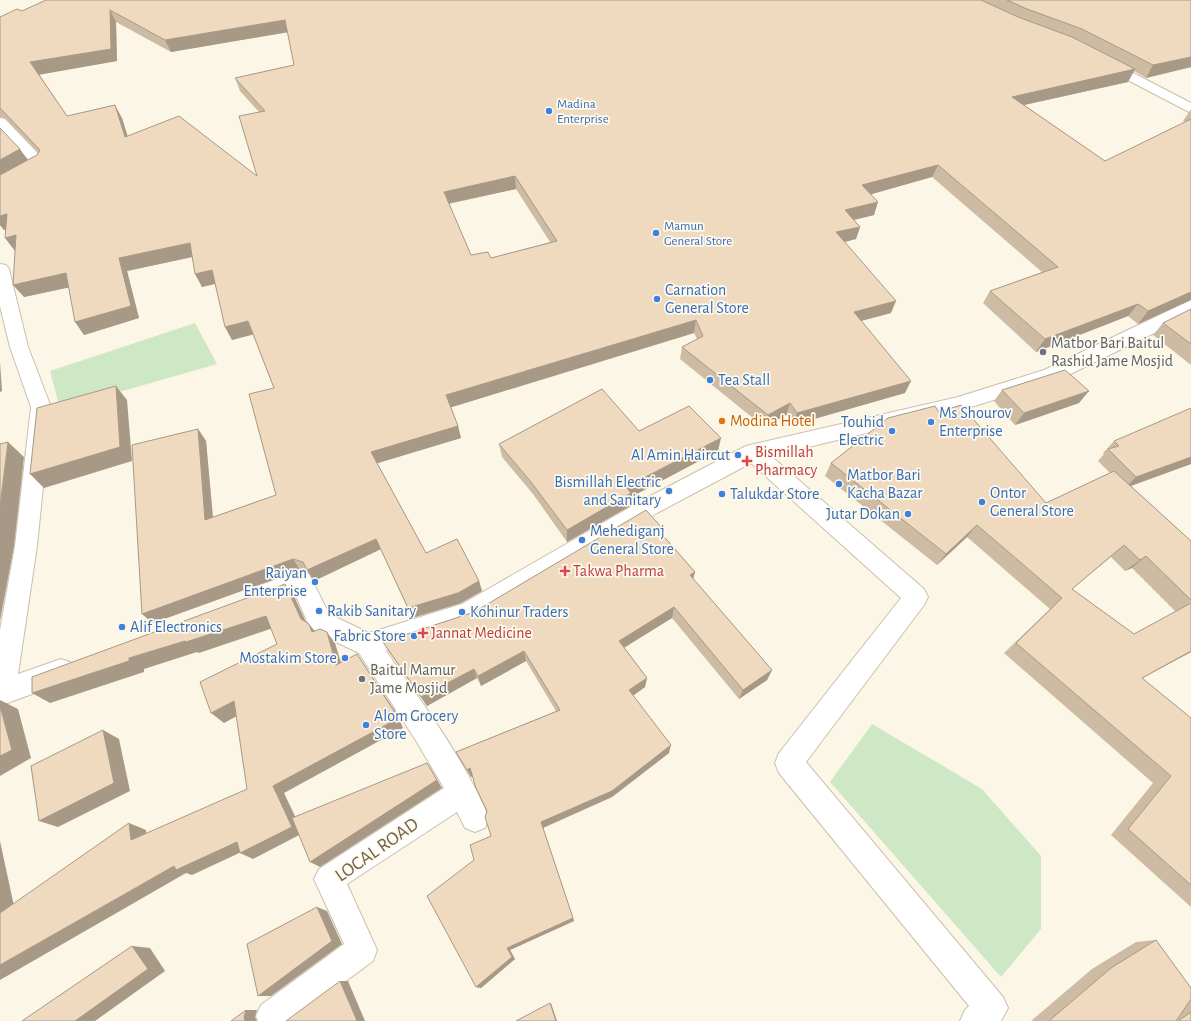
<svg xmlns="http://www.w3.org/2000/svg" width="1191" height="1021" font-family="'Alegreya Sans',sans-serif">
	<rect width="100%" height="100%" fill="#fbf6e6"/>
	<path fill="#cee8c5" d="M195 323 217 364 60 409 50 371Z
		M872 724 982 789 1041 856V929L1001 977 830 782Z"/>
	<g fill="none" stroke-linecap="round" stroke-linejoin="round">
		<defs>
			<path id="minor" d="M1104 58 1191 103V113L1099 65 1098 62Z
				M0 118 5 119 47 163 45 166 0 191V180L31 162 0 130Z
				M0 264 6 265 9 269 28 347 51 407 37 546 18 674 61 659 70 662 74 671 70 680 2 705H0V630L15 546 31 407 10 347 0 306Z
				M1191 300V314L1181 320 1058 380 958 411 771 456 924 589 928 597 924 605 806 762 1003 997 1008 1008 1001 1021H960L965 1010 969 1006 779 773 775 763 779 753 901 598 751 463 657 513 477 621 386 651C423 704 464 758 489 818L485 828 475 832 465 828 457 812 347 884 377 950 373 961 292 1021H258L256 1016 261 1005 344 944 314 879 319 869 444 788 415 739 359 653 311 630 295 594 260 607 252 604 248 596 252 588 301 571 309 574 329 614 369 633 462 604 641 501 746 446 958 397 1044 370Z"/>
		</defs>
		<use href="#minor" stroke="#ccbfad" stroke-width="2"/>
		<use href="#minor" fill="#fff" fill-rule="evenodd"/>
	</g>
	<path fill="#cebba4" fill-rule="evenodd" d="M46 0H1191V67L1146 78 1134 71 1128 82 1024 105 1105 161 1186 122 1183 121 1191 109V300L1138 324 1128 316 1036 352 983 303 990 291 1042 272 932 177 871 194 874 215 854 220 860 227 856 239 845 242 891 313 861 321 905 393 793 425 786 415 764 427 680 359 682 347 697 339 694 333 451 407 458 426 461 438 377 463 426 553 479 581 482 591 461 603 412 618 381 549 314 581 308 572 300 570 153 623 142 614 198 429 206 441 213 517 276 495 274 388 253 334 232 340 215 284 202 287 192 257 127 271 139 318 84 335 69 287 24 297 15 251 6 229 4 230 0 225V128L27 160 37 155 39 153 5 118H0V17L22 11ZM116 22 171 52 288 32 294 65 235 78 240 91 259 112 257 176 127 136 122 118 67 116 39 74 117 61ZM516 189 550 242 491 258 471 255 449 204Z
		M1191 309V365L1153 335 1163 323Z
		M1002 390 1079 403 1015 425 994 401Z
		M939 412 1046 503 1110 473 1098 461 1104 454 1103 453 1114 441 1191 464 1131 486 1191 541V652L1142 678 1191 718V907L1111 835 1153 783 1004 653 1050 609 967 537 937 565 825 476 831 463ZM1111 557 1125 571 1132 568 1176 612 1134 634 1072 589Z
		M639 431 718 451 631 497 630 506 567 542 533 494 502 457 499 444Z
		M662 534 695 572 693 579 772 670 767 680 739 699 672 618 624 647 647 678 645 687 633 696 669 753 612 797 543 827 574 921 510 950 515 959 481 988 476 987 474 860 491 836 487 811 473 776 471 777 456 752 556 711 526 661 481 686 477 678 427 706 389 652 383 642 474 612Z
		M1156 940 1191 988V1021H1031L1092 969 1136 942Z"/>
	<path fill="#a79986" d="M110 10 116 22 117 61 38 75 30 62Z
		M285 20 289 32 171 52 165 40Z
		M1191 57V67L1146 78 1153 65Z
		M1135 69 1128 82 1006 109 1012 97Z
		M115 105 122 118 132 150 125 137Z
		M20 149 29 162 0 178V160Z
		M938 165 932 177 858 198 862 185Z
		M515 176 516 189 446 204 444 192Z
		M878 202 874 215 841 223 845 210Z
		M7 214 17 227 4 230 0 225V216Z
		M860 227 856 239 832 245 836 232Z
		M16 235 15 251 5 238Z
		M190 243 197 256 127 271 139 318 84 335 75 322 119 258Z
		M212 270 218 283 202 287 195 274Z
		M66 273 76 286 24 297 13 285Z
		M1191 292V300L1138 324 1148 311Z
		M896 301 891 313 849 324 854 312Z
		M1138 304 1128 316 1036 352 1045 339Z
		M696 320 694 333 449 408 446 395Z
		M248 321 255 334 232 340 225 327Z
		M0 362 2 391 0 392Z
		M911 381 905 393 793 425 797 413Z
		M116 386 127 400 132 461 44 488 30 474Z
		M1089 391 1079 403 1015 425 1024 413Z
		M790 403 786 415 764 427 768 415Z
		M458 426 461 438 375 464 371 452Z
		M198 429 206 441 214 530 205 520Z
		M721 438 718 451 631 497 630 506 567 542V530L626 487Z
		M8 442 24 457 14 546 0 621V506Z
		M1191 457V464L1125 488 1136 477Z
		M977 525 967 537 937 565 946 554Z
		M663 529 661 541 659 531Z
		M376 539 381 549 314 581 307 570Z
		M1146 556 1132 568 1125 571 1140 560Z
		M293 559 300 570 153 623 142 614Z
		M695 572 692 583 690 575Z
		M479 581 482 591 461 603 412 618 408 608Z
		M285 584 294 596 310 631 301 619Z
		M674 607 672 618 619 651V641Z
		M266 616 276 627 199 653 197 652 144 669V672L50 703 32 693 129 658Z
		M309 624 318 635 312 632Z
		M327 632 335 643 345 676 336 665Z
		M524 651 526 661 481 686 478 676Z
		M1191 651V652L1126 687 1142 678Z
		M357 654 401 720 400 721 403 728 284 793 303 833 253 859 240 853 273 786Z
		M474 669 477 678 427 706 421 697Z
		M772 670 767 680 739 699 743 690Z
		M647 678 645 687 628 699 629 690Z
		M0 700 18 709 31 758 0 776Z
		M234 701 246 711 224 723 211 713Z
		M103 730 119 739 130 791 58 827 39 821Z
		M671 745 669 753 612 797 543 828 541 822Z
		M427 763 432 771 442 788 320 867 310 862Z
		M470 768 474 775 471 777 467 770Z
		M129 823 146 830 148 846 131 840Z
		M0 841 17 920 0 918Z
		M237 842 250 848 192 875 186 873 0 980V965L174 866Z
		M317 907 327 911 342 944 271 996H258Z
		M573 918 574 921 510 950 515 959 481 988 476 987 507 948Z
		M132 946 150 948 165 971 95 1021H75Z
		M340 981H348L365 1021H357Z
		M550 1003H551L557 1021H556Z
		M246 1010H257L255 1017 257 1021H245L244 1017Z"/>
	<path fill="#efdabf" stroke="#a79986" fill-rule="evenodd" d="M46 0H981L1018 17 1072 37 1135 69 1012 97 1105 161 1191 119V292L1148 311 1138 304 1045 339 990 291 1058 267 938 165 862 185 878 202 845 210 860 227 836 232 896 301 854 312 911 381 797 413 790 403 768 415 682 347 703 336 696 320 446 395 458 426 371 452 426 553 457 539 479 581 458 593 408 608 376 539 307 570 303 562 293 559 142 614 132 445 198 429 205 520 276 495 249 394 274 388 248 321 225 327 212 270 195 274 190 243 119 258 131 306 75 322 66 273 13 285 16 235 5 238 7 214 0 216V175L37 155 40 150 0 108V17L17 9 22 11ZM110 10 165 40 285 20 294 65 235 78 265 111 239 116 257 176 179 116 125 137 115 105 67 116 30 62 111 49ZM515 176 557 241 491 258 488 252 471 255 444 192Z
		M1007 0H1191V57L1153 65 1082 29 1027 9Z
		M0 128 20 149 0 160Z
		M1191 309V344L1163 323Z
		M1065 370 1089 391 1024 413 1002 390Z
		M116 386 120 447 30 474 37 408Z
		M602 389 639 431 689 406 721 438 626 487 631 493 567 530 531 482 499 444Z
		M961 405 1046 503 1114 471 1191 541V600L1146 556 1140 560 1124 545 1072 589 1134 634 1191 603V651L1142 678 1191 718V885L1128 829 1171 776 1016 643 1062 598 977 525 946 554 831 463 888 418 935 406 939 412Z
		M1191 408V457L1136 477 1108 449 1119 446 1114 441Z
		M8 442 0 506V444Z
		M646 510 663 529 659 531 695 572 690 575 772 670 743 690 674 607 619 641 647 678 629 690 671 745 612 791 541 822 573 918 507 948 512 957 476 987 427 896 474 860 470 845 491 836 485 817 487 811 476 788 470 768 467 770 456 752 560 710 524 651 478 676 474 669 421 697 383 642 474 612Z
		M285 584 301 619 309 624 312 632 320 629 327 632 336 665 357 654 394 711 393 712 397 719 273 786 292 827 240 853 237 842 176 870 174 866 0 965V913L129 823 131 840 247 789 234 701 211 713 200 682 277 644 266 616 186 642 185 641 129 658V661L32 693V677Z
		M0 706 12 750 0 756Z
		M103 730 114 783 39 821 31 766Z
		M427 763 437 780 310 862 292 818Z
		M317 907 332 941 258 996 247 944Z
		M1156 940 1191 988V999L1176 1021H1049L1111 968Z
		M132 946 148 969 75 1021H22Z
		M340 981 357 1021H286Z
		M550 1003 556 1021H516Z
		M246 1010 244 1017 245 1021H231Z
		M1191 1012V1021H1178Z"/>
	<g fill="#3f7fe0" stroke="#fefaec" stroke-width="1.5">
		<circle cx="549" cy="111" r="4"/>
		<circle cx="656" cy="233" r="4"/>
		<circle cx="657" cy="299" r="4"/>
		<circle cx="710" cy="380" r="4"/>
		<circle cx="931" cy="422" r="4"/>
		<circle cx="892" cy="431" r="4"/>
		<circle cx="738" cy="455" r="4"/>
		<circle cx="839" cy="484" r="4"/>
		<circle cx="669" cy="491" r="4"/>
		<circle cx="722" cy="494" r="4"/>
		<circle cx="982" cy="502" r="4"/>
		<circle cx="908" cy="514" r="4"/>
		<circle cx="582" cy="540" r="4"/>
		<circle cx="315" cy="582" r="4"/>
		<circle cx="319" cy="611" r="4"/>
		<circle cx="462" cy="612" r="4"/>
		<circle cx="122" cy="627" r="4"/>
		<circle cx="414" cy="636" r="4"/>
		<circle cx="345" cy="658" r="4"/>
		<circle cx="366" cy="725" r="4"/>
	</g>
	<g fill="#6b7280" stroke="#fefaec" stroke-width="1.5">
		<circle cx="1043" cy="352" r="4"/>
		<circle cx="362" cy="679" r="4"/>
	</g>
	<circle fill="#e8710a" stroke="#fefaec" stroke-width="1.5" cx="722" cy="421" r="4"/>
	<g fill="#e0444e" stroke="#fefaec" stroke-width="1.5">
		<path d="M745 455h4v4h4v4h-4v4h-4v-4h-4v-4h4z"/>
		<path d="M563 565h4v4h4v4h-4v4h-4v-4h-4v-4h4z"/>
		<path d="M421 627h4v4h4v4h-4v4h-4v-4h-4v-4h4z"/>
	</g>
	<g text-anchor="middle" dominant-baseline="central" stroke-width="3.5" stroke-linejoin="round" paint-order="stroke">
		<g font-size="13" fill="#366cbe" stroke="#fefaec" text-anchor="start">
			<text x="557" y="104">Madina<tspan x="557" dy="15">Enterprise</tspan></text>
			<text x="664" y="226">Mamun<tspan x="664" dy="15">General Store</tspan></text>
		</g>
		<g font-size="16" fill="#366cbe" stroke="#fefaec" text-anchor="start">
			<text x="665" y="290">Carnation<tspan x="665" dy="18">General Store</tspan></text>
			<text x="718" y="380">Tea Stall</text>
			<text x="939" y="413">Ms Shourov<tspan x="939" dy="18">Enterprise</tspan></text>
			<text x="884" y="422" text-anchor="end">Touhid<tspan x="884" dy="18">Electric</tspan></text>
			<text x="730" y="455" text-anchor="end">Al Amin Haircut</text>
			<text x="847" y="475">Matbor Bari<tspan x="847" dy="18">Kacha Bazar</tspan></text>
			<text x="661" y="482" text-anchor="end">Bismillah Electric<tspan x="661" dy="18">and Sanitary</tspan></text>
			<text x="990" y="493">Ontor<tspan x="990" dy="18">General Store</tspan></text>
			<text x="730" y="494">Talukdar Store</text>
			<text x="900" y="514" text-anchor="end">Jutar Dokan</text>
			<text x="590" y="531">Mehediganj<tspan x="590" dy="18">General Store</tspan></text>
			<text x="307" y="573" text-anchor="end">Raiyan<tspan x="307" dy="18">Enterprise</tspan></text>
			<text x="327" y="611">Rakib Sanitary</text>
			<text x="470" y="612">Kohinur Traders</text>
			<text x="130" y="627">Alif Electronics</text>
			<text x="406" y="636" text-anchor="end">Fabric Store</text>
			<text x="337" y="658" text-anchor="end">Mostakim Store</text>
			<text x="374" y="716">Alom Grocery<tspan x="374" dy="18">Store</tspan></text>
		</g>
		<g font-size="16" fill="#5b616d" stroke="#fefaec" text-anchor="start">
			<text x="1051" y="343">Matbor Bari Baitul<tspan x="1051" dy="18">Rashid Jame Mosjid</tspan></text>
			<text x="370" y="670">Baitul Mamur<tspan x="370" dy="18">Jame Mosjid</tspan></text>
		</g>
		<g font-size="16" fill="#c56008" stroke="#fefaec" text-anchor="start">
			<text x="730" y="421">Modina Hotel</text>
		</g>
		<g font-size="16" fill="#be3a42" stroke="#fefaec" text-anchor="start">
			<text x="755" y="452">Bismillah<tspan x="755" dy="18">Pharmacy</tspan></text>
			<text x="573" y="571">Takwa Pharma</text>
			<text x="431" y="633">Jannat Medicine</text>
		</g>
		<g font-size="19" fill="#73604c" stroke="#fefaec">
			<text transform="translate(377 850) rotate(-35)">LOCAL ROAD</text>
		</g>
	</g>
</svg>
